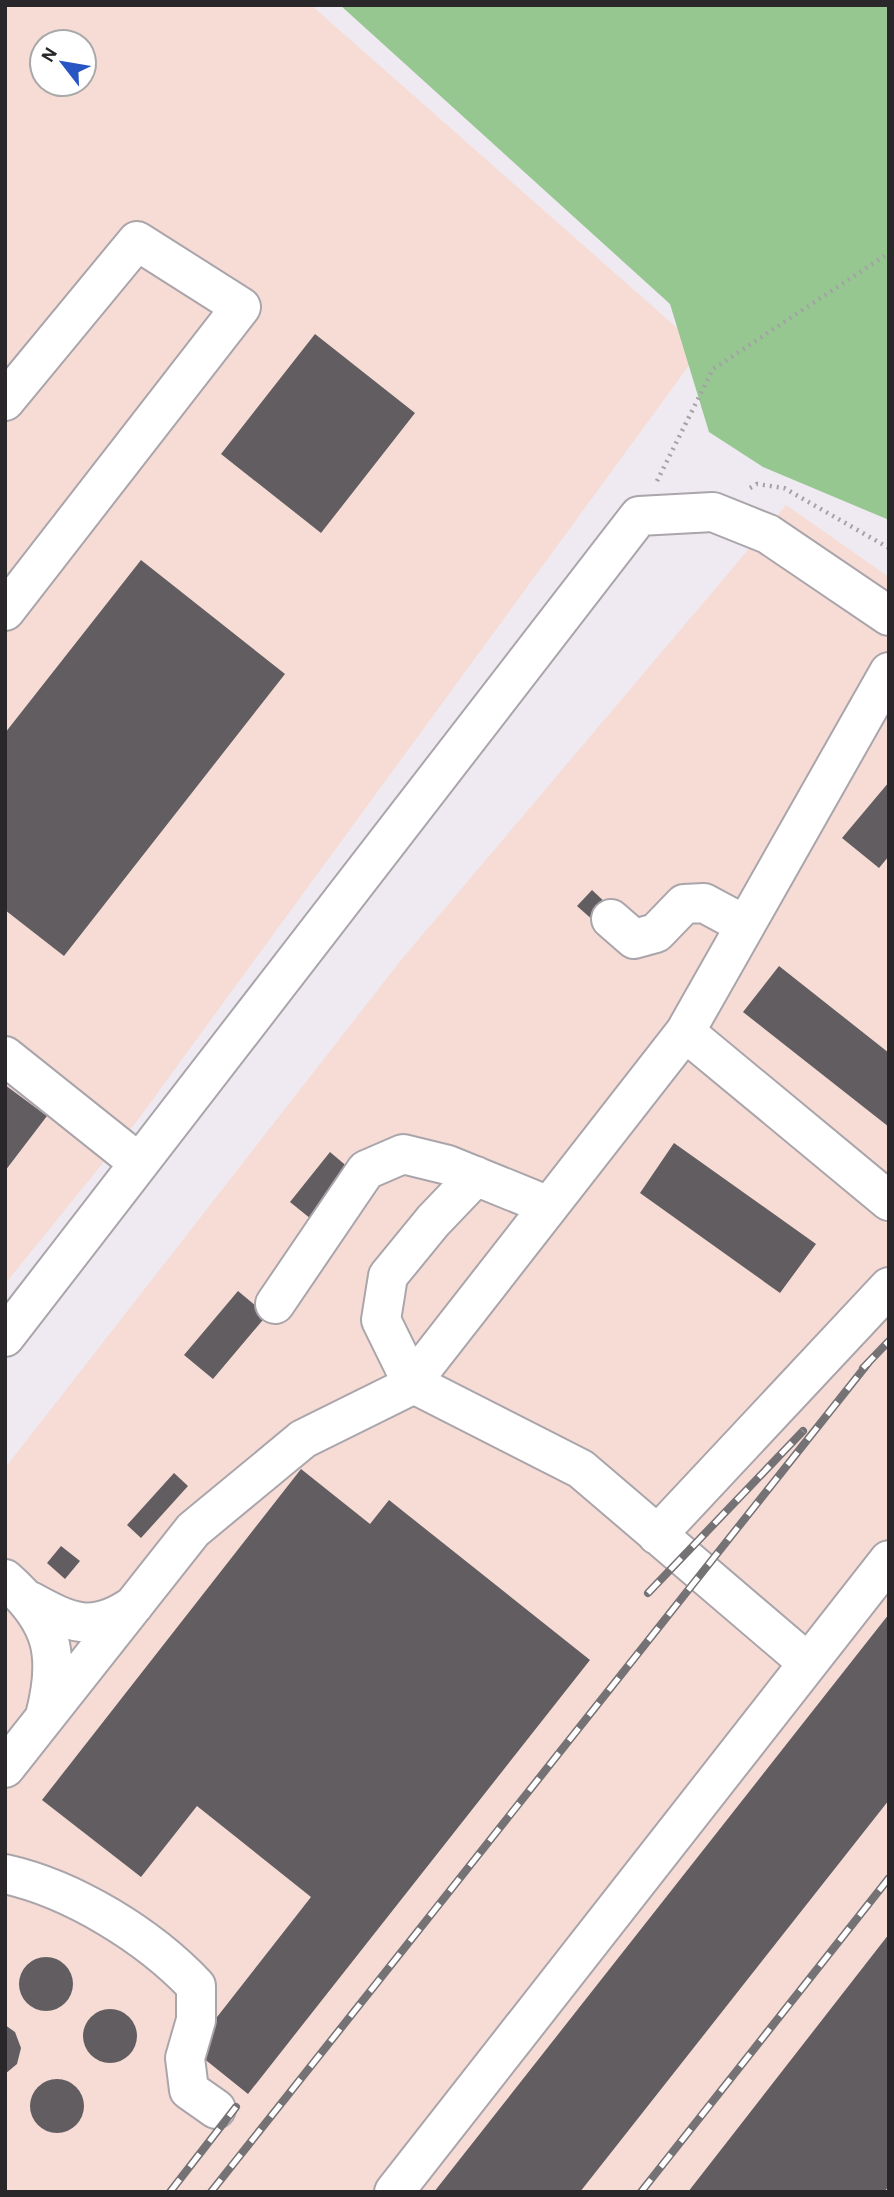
<svg xmlns="http://www.w3.org/2000/svg" width="894" height="2197" font-family="'Alegreya Sans',sans-serif">
	<rect width="100%" height="100%" fill="#efeaf1"/>
	<path fill="#f6dcd5" fill-rule="evenodd" d="M5 5H311L701 349 137 1121 5 1284ZM42 42H84V84H42Z
		M786 505 889 577V2192H5V1468L401 960Z"/>
	<path fill="#96c790" d="M340 5H889V520L763 467 709 432 670 304Z"/>
	<path fill="#625d61" d="M315 334 415 413 321 533 221 454Z
		M141 560 285 674 64 956 5 910V733Z
		M889 782V856L879 868 842 838Z
		M592 890 609 906 595 922 577 906Z
		M779 966 889 1053V1127L743 1012Z
		M5 1085 47 1116 5 1171Z
		M674 1143 816 1244 780 1293 640 1193Z
		M330 1152 356 1174 316 1223 290 1202Z
		M238 1291 267 1315 213 1379 184 1355Z
		M301 1469 370 1524 389 1500 590 1660 248 2094 192 2049 311 1897 197 1806 141 1877 42 1800Z
		M174 1473 188 1486 141 1538 127 1525Z
		M61 1546 80 1561 65 1579 47 1563Z
		M889 1614V1800L580 2192H434Z
		M889 1934V2186L884 2192H688Z
		M19 1984a27 27 0 1 1 54 0a27 27 0 1 1-54 0Z
		M83 2036a27 27 0 1 1 54 0a27 27 0 1 1-54 0Z
		M5 2025 15 2032 21 2048 17 2064 5 2074Z
		M30 2106a27 27 0 1 1 54 0a27 27 0 1 1-54 0Z"/>
	<g fill="none" stroke-linecap="round" stroke-linejoin="round">
		<defs>
			<path id="minor" d="M5 401 137 241 241 307 5 611
				M611 919 634 939 656 933 684 904 704 903 745 925
				M685 1032 889 1201
				M5 1056 139 1163
				M476 1176 433 1221 388 1276 381 1320 412 1383 581 1469 808 1663
				M275 1304 366 1170 403 1154 448 1165 549 1206
				M5 1337 639 516 713 512 768 534 889 616
				M657 1535 889 1287
				M5 1579C53 1621 61 1655 45 1716
				M30 1601C70 1623 93 1634 134 1605
				M5 1768 193 1530 303 1439 408 1387 685 1032 889 672
				M5 1874C73 1889 149 1936 196 1986V2020L185 2058 189 2090 216 2109
				M394 2192 889 1560"/>
		</defs>
		<use href="#minor" stroke="#aaa5ab" stroke-width="42"/>
		<path stroke="#a5a1a7" stroke-width="4.5" stroke-dasharray="2 5" stroke-linecap="butt" d="M657 481 713 369 889 253
			M750 488 757 484 784 488 889 548"/>
		<use href="#minor" stroke="#fff" stroke-width="38"/>
		<defs>
			<path id="rail" d="M863 1368 889 1341
				M648 1593 803 1431
				M170 2192 236 2107
				M211 2192 869 1362
				M641 2192 889 1878"/>
		</defs>
		<use href="#rail" stroke="#757276" stroke-width="8"/>
		<use href="#rail" stroke="#fff" stroke-width="5" stroke-dasharray="16" stroke-linecap="butt"/>
	</g>
	<rect width="894" height="2197" fill="none" stroke="#29272a" stroke-width="14"/>
	<g transform="translate(63 63) rotate(301)"><circle r="33" fill="#ffffff" stroke="#a9a9aa" stroke-width="2"/>
	<path d="M0-5L12 26L0 18L-12 26Z" fill="#2855c4"/>
	<text y="-10" font-size="19" font-weight="bold" text-anchor="middle" fill="#29272a">N</text>
	</g>
</svg>
